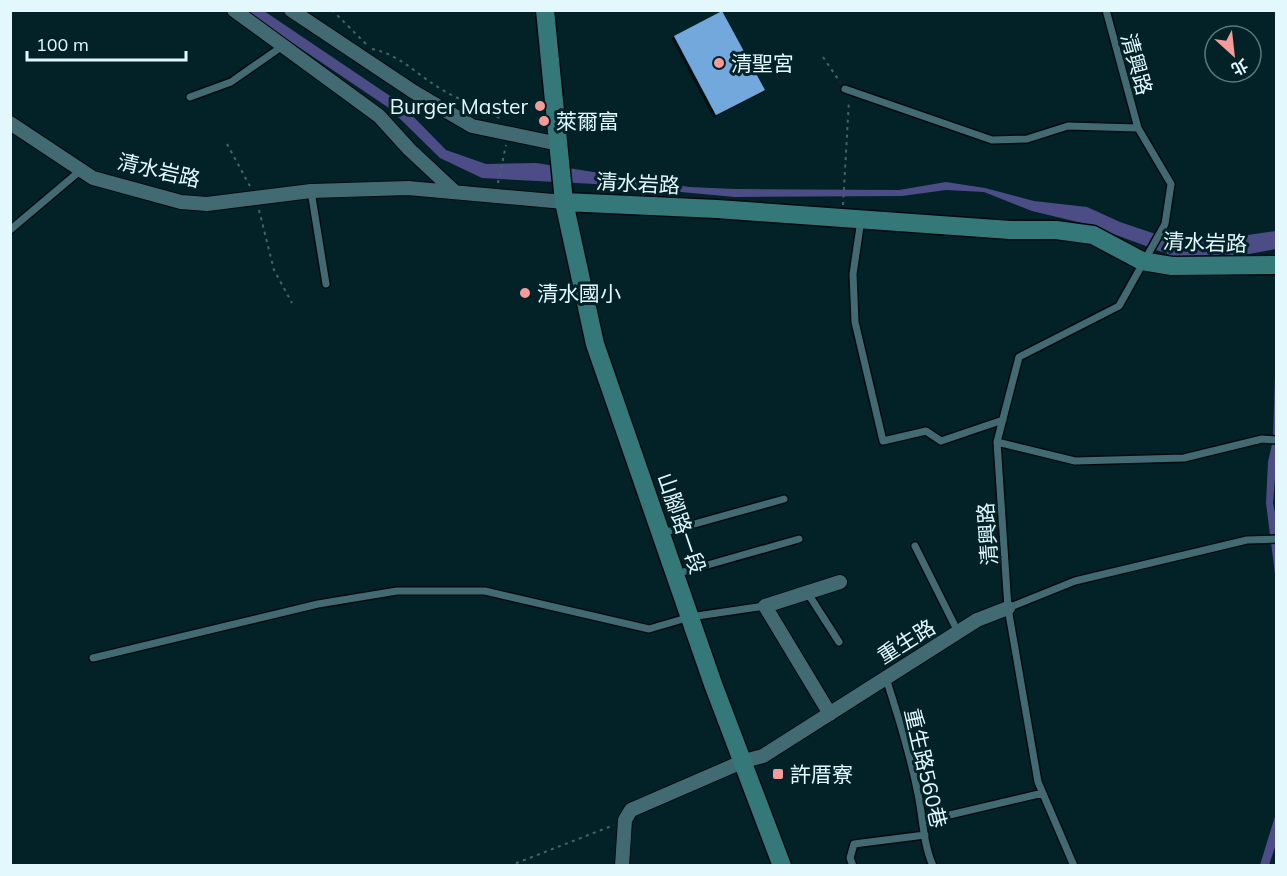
<svg xmlns="http://www.w3.org/2000/svg" width="1287" height="876" font-family="Mulish,'Noto Sans TC',sans-serif">
	<defs>
		<filter id="shadow"><feDropShadow dx="-2.5" dy="2.5" stdDeviation="0" flood-color="#0009"/></filter>
	</defs>
	<rect width="100%" height="100%" fill="#032228"/>
	<path fill="#4c4d87" d="M245 11H264L399 102 446 150 486 164 536 163 689 187 735 189 899 190 946 182 985 188 1034 201 1087 207 1120 222 1185 244 1276 231V249L1238 256 1176 257 1086 224 1032 211 984 192 946 190 902 196 735 197 595 184 482 178 440 158 389 108Z
		M1276 342V465L1273 503 1276 518V582L1266 503 1268 462 1273 440Z
		M1276 813V844L1269 865H1260Z"/>
	<path fill="#72a8db" filter="url(#shadow)" d="M722 11 765 90 716 115 674 36Z"/>
	<g fill="none" stroke-linecap="round" stroke-linejoin="round">
		<defs>
			<path id="lane" d="M845 89 992 140 1027 139 1068 126 1138 128
				M190 97 231 82 284 45
				M311 191 326 284
				M861 220 853 274 855 322 883 441 926 431 941 441 1003 420
				M10 230 81 170
				M997 442 1075 461 1184 458 1262 439 1276 440
				M662 533 784 499
				M915 546 958 632
				M676 574 799 539
				M807 592 839 642
				M1008 608 1075 581 1247 540 1276 539
				M93 658 318 604 397 591H485L649 629 690 617 765 606
				M886 678C898 716 910 754 918 794 923 818 923 843 933 866
				M924 821 1043 793
				M853 866 850 858 854 844 925 835
				M1074 866 1038 782 1008 608 997 442 1019 357 1119 306 1165 224 1171 184 1138 128 1106 10"/>
			<path id="street" d="M234 10 379 116 409 149 455 192
				M291 10 414 92 472 126 559 144
				M10 123 93 178 181 202 207 204 311 191 408 188 564 202
				M830 714 765 606 840 582
				M622 866 625 820 631 810 744 761 763 756 977 620 1008 608"/>
			<path id="secondary" d="M545 10 564 202 595 344 713 684 782 866
				M564 202 717 209 1010 230H1056L1093 235 1142 261 1172 266 1276 265"/>
		</defs>
		<use href="#lane" stroke="#000a0f" stroke-width="10"/>
		<use href="#street" stroke="#000a0f" stroke-width="16"/>
		<use href="#secondary" stroke="#000a0f" stroke-width="21"/>
		<path stroke="#476369" stroke-width="2" stroke-dasharray="3 4.5" stroke-linecap="butt" d="M332 10 368 46
			M372 49C401 55 417 75 441 89 460 101 482 107 501 119
			M823 57 840 82
			M227 144 251 188
			M498 183 506 145
			M843 205 849 100
			M259 210 274 270 292 303
			M509 866 614 825"/>
		<use href="#lane" stroke="#426a73" stroke-width="7"/>
		<use href="#street" stroke="#426a73" stroke-width="14"/>
		<use href="#secondary" stroke="#35787a" stroke-width="18"/>
	</g>
	<g fill="#f59b99" stroke="#032228" stroke-width="2">
		<circle cx="719" cy="63" r="6"/>
		<circle cx="540" cy="106" r="6"/>
		<circle cx="544" cy="121" r="6"/>
		<circle cx="525" cy="293" r="6"/>
		<rect x="772" y="768" width="12" height="12" rx="3"/>
	</g>
	<g text-anchor="middle" dominant-baseline="central" stroke-width="6" stroke-linejoin="round" paint-order="stroke">
		<g font-size="21" fill="#e2f8fd" stroke="#032228" text-anchor="start">
			<text x="731" y="63">清聖宮</text>
			<text x="528" y="106" text-anchor="end">Burger Master</text>
			<text x="556" y="121">萊爾富</text>
			<text x="537" y="293">清水國小</text>
			<text x="790" y="774">許厝寮</text>
		</g>
		<g font-size="21" fill="#e2f8fd" stroke="#032228">
			<text transform="translate(1137 64) rotate(74)">清興路</text>
			<text transform="translate(159 170) rotate(13)">清水岩路</text>
			<text transform="translate(638 183) rotate(3)">清水岩路</text>
			<text transform="translate(1205 242) rotate(2)">清水岩路</text>
			<text transform="translate(682 523) rotate(71)">山腳路一段</text>
			<text transform="translate(987 534) rotate(-94)">清興路</text>
			<text transform="translate(906 641) rotate(-32)">重生路</text>
			<text transform="translate(926 768) rotate(77)">重生路560巷</text>
		</g>
	</g>
	<rect width="1287" height="876" fill="none" stroke="#e2f8fd" stroke-width="24"/>
	<g transform="translate(1233 54) rotate(153)"><circle r="28" fill="#032228" stroke="#5c787d" stroke-width="1.5"/>
	<path d="M0-4.5L10 22L0 15L-10 22Z" fill="#f59b99"/>
	<text y="-9" font-size="16" font-weight="bold" text-anchor="middle" fill="#e2f8fd">北</text>
	</g>
	<path d="M27 51v9h159v-9" fill="none" stroke="#e2f8fd" stroke-width="3"/>
	<text x="36" y="51" font-size="18" fill="#e2f8fd" stroke="#032228" stroke-width="4.5" paint-order="stroke">100 m</text>
</svg>
